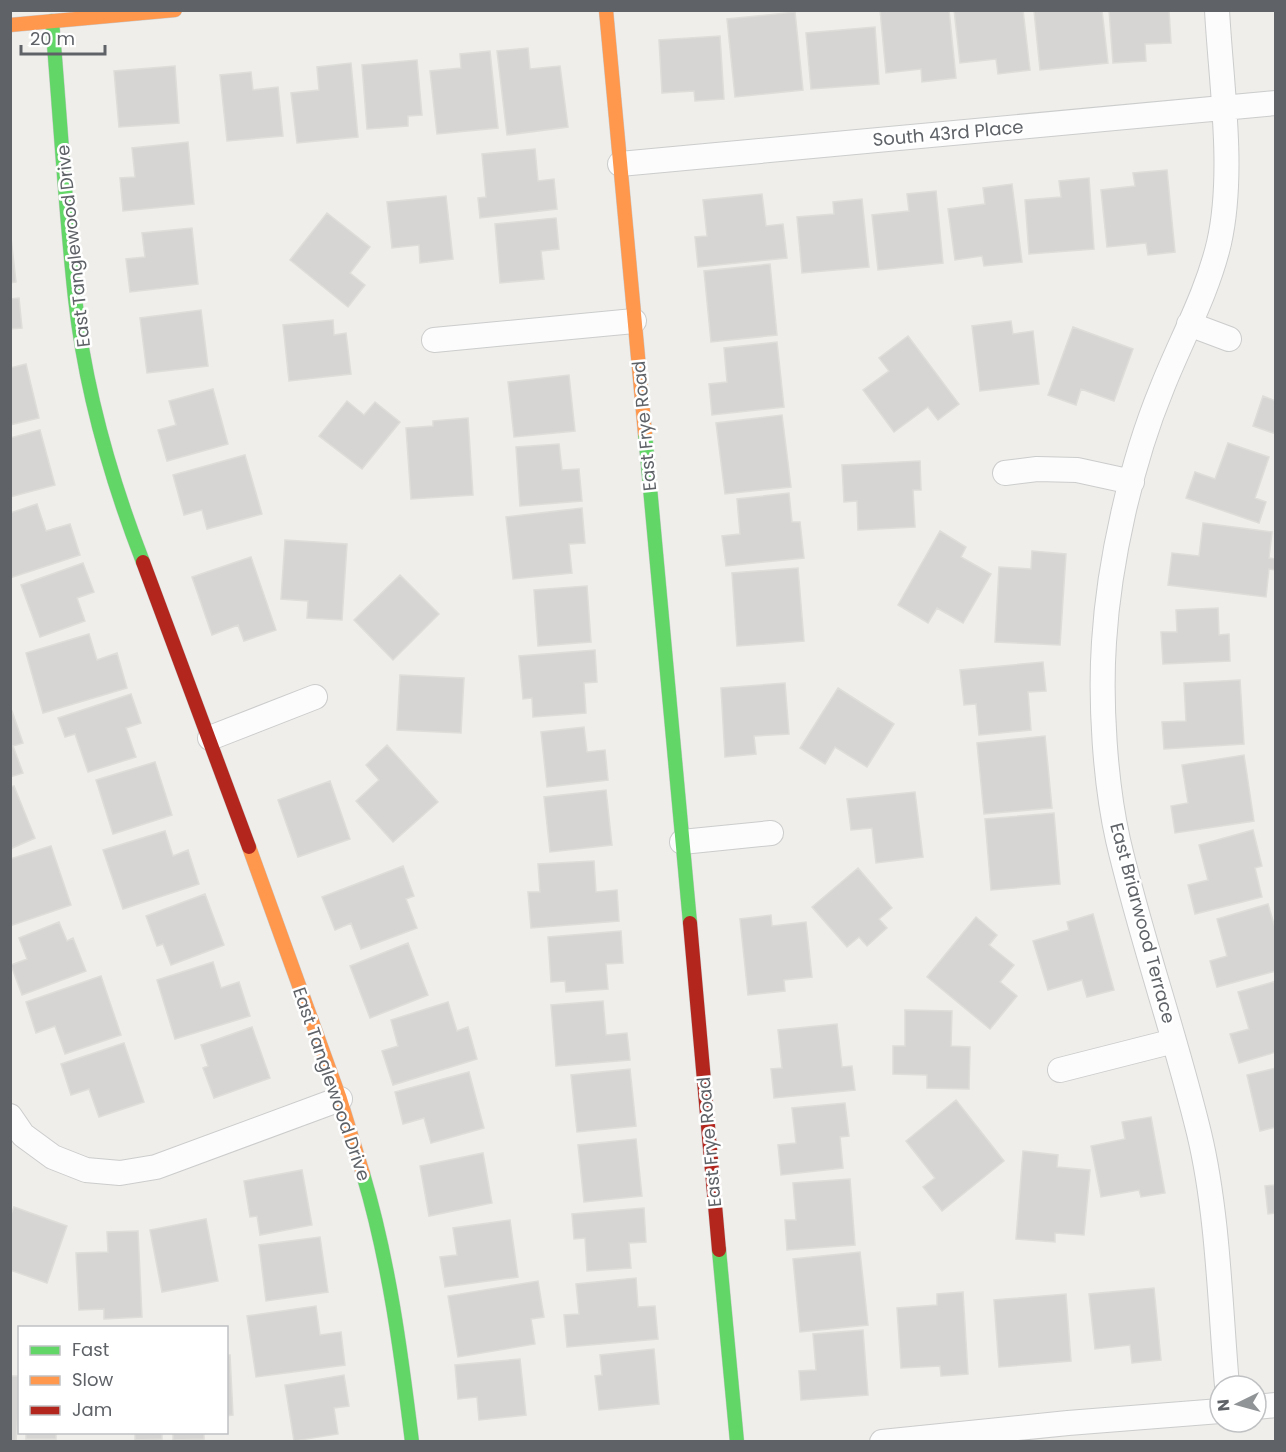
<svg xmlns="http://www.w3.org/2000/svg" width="1286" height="1452" font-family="Poppins,sans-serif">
	<rect width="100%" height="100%" fill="#efeeea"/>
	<path fill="#d6d5d3" stroke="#deddd9" stroke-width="1.5" d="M880 10H949L956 78 922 82 921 69 886 73Z
		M954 10H1023L1030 70 998 74 996 59 960 63Z
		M1102 10 1108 63 1040 70 1034 11Z
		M1109 10H1169L1171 43 1145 44 1146 61 1113 63Z
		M795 12 803 90 735 97 727 19Z
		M875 27 879 84 811 89 806 33Z
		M720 36 724 99 695 101 694 91 662 93 659 40Z
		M528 48 530 69 560 66 568 127 507 135 497 51Z
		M490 51 498 128 437 134 430 71 461 68 460 54Z
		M417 60 422 115 408 116V126L367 129 362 65Z
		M351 63 358 137 297 143 291 93 319 90 317 67Z
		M175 66 179 123 119 127 114 71Z
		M251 72 253 90 278 87 283 136 227 141 220 75Z
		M188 142 194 204 123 211 120 178 135 177 132 148Z
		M535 149 538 181 554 179 557 209 480 218 478 198 486 197 482 154Z
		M1167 170 1175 252 1148 255 1146 243 1107 247 1101 190 1135 186 1133 173Z
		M1089 178 1094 249 1029 254 1025 200 1061 197 1059 181Z
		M1012 184 1022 262 984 266 982 256 955 260 948 209 985 204 983 188Z
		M936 191 943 263 878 270 872 215 909 211 907 194Z
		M762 194 766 226 783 224 787 258 698 267 695 237 707 236 703 200Z
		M446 196 453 259 420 263 419 245 392 248 387 202Z
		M862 199 869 267 802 273 797 217 834 214 833 202Z
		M327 213 370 247 350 273 365 285 348 307 290 260Z
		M556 218 559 249 541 251 544 279 500 283 495 224Z
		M192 228 198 284 130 292 126 259 145 257 142 233Z
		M10 229 16 282 10 283Z
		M770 264 777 335 711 342 704 271Z
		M19 298 22 328 10 329V299Z
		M201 310 208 366 147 373 140 318Z
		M333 320 334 335 346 333 351 374 289 381 283 325Z
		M1011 321 1013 334 1033 331 1039 384 980 391 972 326Z
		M1073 327 1133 349 1114 401 1081 389 1076 405 1048 395Z
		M908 336 959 404 938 420 928 407 894 432 863 390 889 371 879 358Z
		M777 342 784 407 712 415 709 384 727 382 724 348Z
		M26 364 39 418 10 425V368Z
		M569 375 575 431 514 437 508 382Z
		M213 389 228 444 167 461 158 430 176 425 169 401Z
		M1263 396 1276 401V434L1253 426Z
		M347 401 364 415 375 402 400 422 362 469 319 436Z
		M782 415 791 487 725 494 716 423Z
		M468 418 473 495 411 499 406 428 433 426V421Z
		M40 430 55 485 10 497V438Z
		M1228 443 1269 457 1255 498 1266 502 1259 523 1186 498 1195 472 1215 479Z
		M559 444 562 470 579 469 582 501 520 506 516 447Z
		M245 455 262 514 207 529 202 510 184 515 173 475Z
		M920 461 921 490H913L915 527 858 530 857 501 844 502 842 465Z
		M789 493 792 522H800L804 558 726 566 722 536 740 534 737 499Z
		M37 504 46 531 70 524 80 555 10 578V513Z
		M582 508 585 543 569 544 572 573 513 579 506 517Z
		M1203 523 1272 532 1269 558 1276 559V570L1269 569 1266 597 1168 585 1172 553 1199 556Z
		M940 531 966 547 961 557 991 574 963 623 937 608 928 623 898 605Z
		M285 540 347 544 342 620 307 618 308 601 281 599Z
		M1032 551 1066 554 1060 645 995 642 999 567 1031 569Z
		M251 557 276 630 244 641 238 625 212 635 192 577Z
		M83 563 94 592 77 598 85 621 40 637 21 585Z
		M798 568 804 641 737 646 732 573Z
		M400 575 439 614 393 660 354 620Z
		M587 586 591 642 538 646 534 590Z
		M1218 608 1219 635 1229 634 1230 661 1163 664 1161 632H1177L1176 610Z
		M89 634 97 660 117 653 127 688 43 713 26 653Z
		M595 650 597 682 584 683 586 713 533 717 532 698 523 699 519 656Z
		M1043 662 1046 691 1028 692 1031 730 979 735 976 704 964 705 960 670Z
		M400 675 464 678 461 733 397 730Z
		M1240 680 1244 744 1164 749 1162 722 1186 721 1184 683Z
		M785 683 789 734 754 736 756 754 725 757 721 688Z
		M838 688 894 724 867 767 835 747 825 764 800 748Z
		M131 694 141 723 126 728 136 757 88 772 75 734 65 737 58 718Z
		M12 711 23 743 13 746 23 773 10 777V712Z
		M584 727 587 752 605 750 608 780 547 787 541 732Z
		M1045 736 1052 808 984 814 977 743Z
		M387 745 438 802 393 842 356 801 379 780 366 765Z
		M1244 755 1254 821 1175 833 1171 806 1188 803 1182 765Z
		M155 762 172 815 113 834 96 780Z
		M330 781 350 839 298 857 278 800Z
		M14 786 35 838 10 849V787Z
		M606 790 612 845 550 852 544 797Z
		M915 792 923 857 876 863 872 828 851 830 847 799Z
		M1054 813 1060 884 991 890 985 819Z
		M1253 830 1262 866 1255 868 1262 897 1195 914 1188 885 1208 880 1199 845Z
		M165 831 173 856 188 850 199 884 123 909 103 850Z
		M51 846 71 905 10 926V859Z
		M594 861 596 892 617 890 619 921 531 928 528 892H540L538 864Z
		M403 866 414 896 406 899 417 928 361 949 351 923 335 930 322 897Z
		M858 868 892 908 879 919 887 928 867 946 859 937 847 947 812 907Z
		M205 894 224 945 171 965 163 944 157 946 146 916Z
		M1268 904 1276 931V971L1217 987 1210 961 1227 956 1217 919Z
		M1093 914 1114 990 1087 997 1082 980 1048 990 1033 941 1069 930 1067 922Z
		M771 915 772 926 806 922 812 977 784 980 785 991 748 995 740 919Z
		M976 917 997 935 989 945 1014 965 1000 982 1017 996 990 1029 927 977Z
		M59 922 67 941 73 938 86 971 22 995 11 965 27 959 19 938Z
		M621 931 623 963 606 964 608 989 566 992 565 981 551 982 548 937Z
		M408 943 428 995 370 1018 350 966Z
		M213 962 221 988 239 982 250 1016 175 1039 157 980Z
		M101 976 121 1035 65 1054 55 1026 36 1033 26 1002Z
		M1276 981V1052L1239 1063 1230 1034 1249 1029 1238 992Z
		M603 1001 606 1035 627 1033 630 1060 556 1066 551 1005Z
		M448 1002 457 1031 468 1027 477 1059 393 1085 382 1051 398 1046 391 1020Z
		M905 1010 952 1011 951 1046 970 1047 969 1089 927 1088V1075L893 1074V1046H905Z
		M837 1024 842 1067 852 1066 855 1090 774 1098 771 1069 782 1068 778 1030Z
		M252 1027 270 1078 214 1098 203 1068 208 1066 201 1045Z
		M124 1043 144 1102 99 1117 89 1089 71 1095 61 1064Z
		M1276 1068V1127L1260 1131 1247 1075Z
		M630 1069 636 1126 577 1132 571 1075Z
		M469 1072 484 1128 431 1143 424 1118 403 1124 395 1092Z
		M956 1100 1004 1161 942 1211 923 1187 935 1178 906 1141Z
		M845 1103 849 1136 840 1137 843 1168 781 1175 778 1145 796 1143 792 1108Z
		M1151 1117 1165 1193 1141 1197 1139 1190 1101 1197 1091 1146 1125 1139 1122 1122Z
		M636 1139 642 1196 584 1202 578 1145Z
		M1023 1151 1058 1155 1057 1167 1090 1170 1084 1235 1055 1233V1242L1016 1239Z
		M483 1153 492 1203 429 1216 420 1166Z
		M302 1170 312 1225 260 1235 257 1216 250 1217 244 1181Z
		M850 1179 855 1245 787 1250 785 1220H796L793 1183Z
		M1276 1185V1213L1268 1214 1265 1186Z
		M14 1207 67 1226 47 1283 10 1270V1217Z
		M644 1208 646 1242 629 1243 631 1268 587 1271 585 1238 574 1239 572 1214Z
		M206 1219 218 1281 162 1292 150 1230Z
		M510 1220 518 1277 445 1287 440 1257 457 1255 453 1228Z
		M138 1231 142 1317 104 1319V1309L79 1310 76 1253 108 1252 107 1232Z
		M320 1237 328 1292 266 1301 259 1245Z
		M860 1252 868 1325 800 1332 793 1259Z
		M636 1278 638 1307 655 1306 658 1339 567 1347 564 1315 579 1314 576 1284Z
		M538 1281 544 1317 531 1319 535 1344 458 1357 448 1296Z
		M1154 1288 1161 1360 1132 1363 1130 1345 1095 1349 1089 1294Z
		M963 1292 968 1374 941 1376 940 1366 901 1368 897 1308 937 1305V1294Z
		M1066 1294 1071 1361 999 1367 994 1300Z
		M316 1306 320 1335 341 1332 345 1365 256 1377 247 1316Z
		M863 1330 868 1395 801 1400 799 1371 816 1370 813 1334Z
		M654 1349 659 1404 599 1410 595 1376 602 1375 600 1355Z
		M226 1355H230L233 1415 226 1416Z
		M520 1359 526 1415 479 1420 477 1397 458 1399 455 1365Z
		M344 1375 349 1406 334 1408 338 1434 294 1441 285 1385Z
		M10 1376H20L16 1442 10 1441Z
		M26 1432H56V1439H26Z
		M135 1432H162V1439L135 1440Z
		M173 1432H204V1439L173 1440Z"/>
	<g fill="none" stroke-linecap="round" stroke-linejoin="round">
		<defs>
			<path id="street" d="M1217 10C1221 84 1235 172 1219 243 1207 294 1181 340 1162 388 1131 463 1109 562 1104 642 1100 702 1105 782 1118 840 1141 939 1175 1034 1199 1133 1218 1212 1220 1304 1227 1386
				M620 164 1276 103
				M1189 324 1229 339
				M434 340 634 321
				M1005 473 1037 469 1077 470 1132 482
				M210 738 315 697
				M682 842 771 833
				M1060 1070 1174 1041
				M10 1116 23 1135 53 1157 86 1170 120 1173 156 1167 340 1099
				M1256 1407 1276 1405
				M882 1442 1068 1423 1220 1411"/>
			<path id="fast" d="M52 21C60 113 65 206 75 298 85 388 110 477 143 562
				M645 433 690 923
				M363 1174C389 1261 401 1352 412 1442
				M719 1250 737 1442"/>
			<path id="slow" d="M606 10 645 433
				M10 25 175 10
				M249 847 340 1099 363 1174"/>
			<path id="jam" d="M143 562 249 847
				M690 923 719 1250"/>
		</defs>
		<use href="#street" stroke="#cbcccc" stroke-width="26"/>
		<use href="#fast" stroke="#cacacb" stroke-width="15"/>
		<use href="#slow" stroke="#cacacb" stroke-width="15"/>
		<use href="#jam" stroke="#cacacb" stroke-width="15"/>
		<use href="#street" stroke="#fdfcfc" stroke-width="24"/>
		<use href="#fast" stroke="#63d668" stroke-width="14"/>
		<use href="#slow" stroke="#ff974d" stroke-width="14"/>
		<use href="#jam" stroke="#b3261e" stroke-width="14"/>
	</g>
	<g text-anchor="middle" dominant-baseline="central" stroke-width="5" stroke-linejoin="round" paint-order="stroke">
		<g font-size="18" fill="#5f6368" stroke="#fff">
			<text transform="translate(948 133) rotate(-5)">South 43rd Place</text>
			<text transform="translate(73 246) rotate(-96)">East Tanglewood Drive</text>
			<text transform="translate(644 426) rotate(-95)">East Frye Road</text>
			<text transform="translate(1143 923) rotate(75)">East Briarwood Terrace</text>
			<text transform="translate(332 1084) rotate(71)">East Tanglewood Drive</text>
			<text transform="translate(709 1142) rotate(-95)">East Frye Road</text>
		</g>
	</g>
	<rect width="1286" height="1452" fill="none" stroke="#5f6368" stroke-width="24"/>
	<rect x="18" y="1326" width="210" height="108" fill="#ffffff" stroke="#bfc1c3" stroke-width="1.5"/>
	<rect x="30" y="1346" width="30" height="9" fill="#63d668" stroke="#bfc1c3" stroke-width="1.5"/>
	<text x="72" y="1356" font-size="18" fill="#5f6368">Fast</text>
	<rect x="30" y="1376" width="30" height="9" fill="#ff974d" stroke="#bfc1c3" stroke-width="1.5"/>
	<text x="72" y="1386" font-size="18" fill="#5f6368">Slow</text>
	<rect x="30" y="1406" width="30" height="9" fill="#b3261e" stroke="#bfc1c3" stroke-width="1.5"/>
	<text x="72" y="1416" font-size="18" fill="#5f6368">Jam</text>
	<g transform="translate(1238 1404) rotate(265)"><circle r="28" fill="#ffffff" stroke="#bfc1c3" stroke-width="1.5"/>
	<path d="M0-4.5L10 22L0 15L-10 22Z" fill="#919496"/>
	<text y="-9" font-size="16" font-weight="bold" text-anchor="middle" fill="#5f6368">N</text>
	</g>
	<path d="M21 45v9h84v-9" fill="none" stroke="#5f6368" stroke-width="3"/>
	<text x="30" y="45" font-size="18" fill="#5f6368" stroke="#ffffff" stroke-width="4.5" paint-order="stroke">20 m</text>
</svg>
